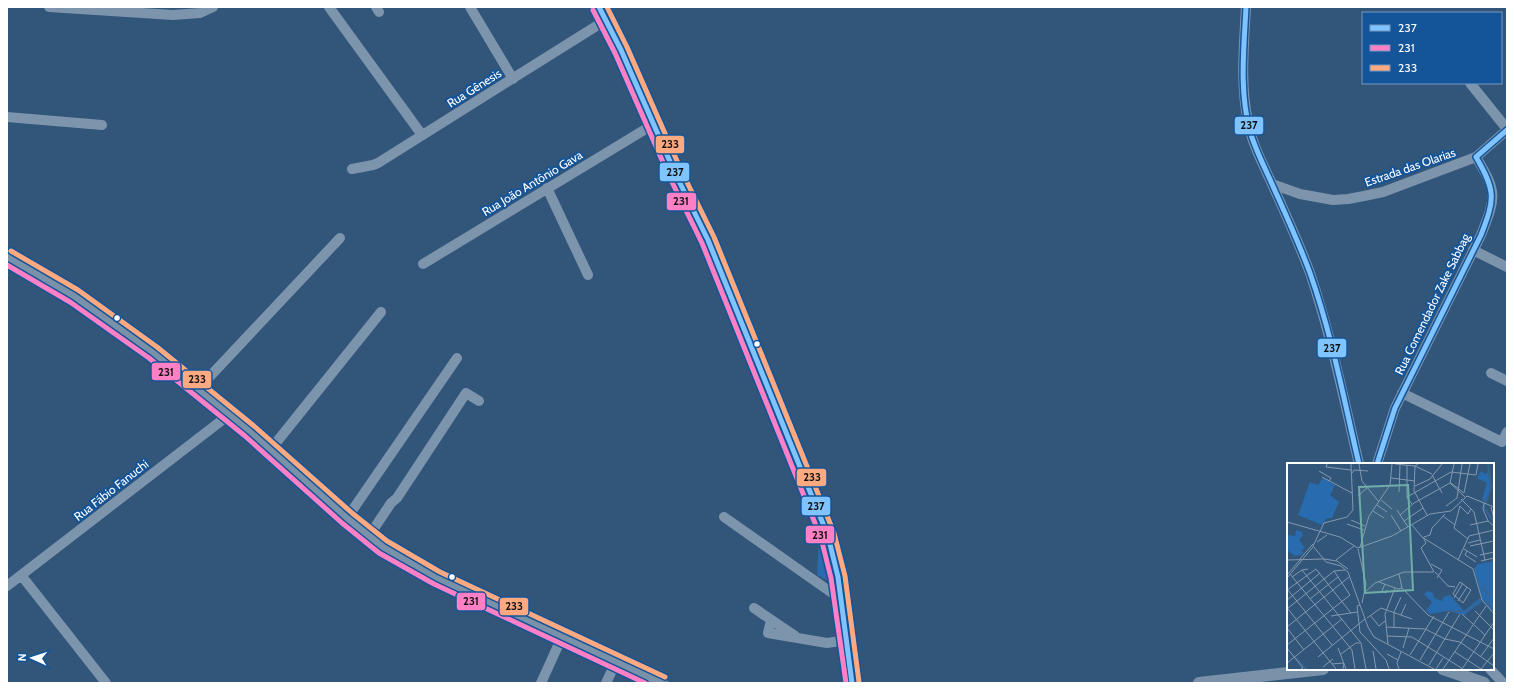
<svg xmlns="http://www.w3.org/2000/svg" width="1514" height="690" font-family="Cabin,sans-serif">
	<rect width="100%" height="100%" fill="#32557a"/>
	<path fill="#286bae" d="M819 540C828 552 828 568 830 582L817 575Z"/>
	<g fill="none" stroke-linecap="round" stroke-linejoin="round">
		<path stroke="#7d94ad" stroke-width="10" d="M49 7 173 15 200 13 213 7
			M329 7 422 135
			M376 7 379 12
			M470 7 513 79
			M1246 7C1244 45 1240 84 1248 122 1252 144 1263 164 1272 184 1285 213 1299 243 1310 273 1331 335 1344 400 1359 464
			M1470 83 1507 129
			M7 117 102 125
			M352 169 373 165 378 163 606 20
			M1272 184 1300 194 1333 200 1348 199 1364 196 1383 192 1476 157 1507 130
			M547 188 588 275
			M1473 250 1507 267
			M423 264 654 124
			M1491 373 1507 381
			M199 388 340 238
			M1402 393 1502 442 1507 432
			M271 449 381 312
			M1377 464 1395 408 1481 235C1496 197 1498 193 1476 157
			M724 517 842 600
			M347 518 457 358
			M369 536 391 503 397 498 466 393 479 401
			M21 575 106 683
			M7 586 230 414
			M754 608 795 636
			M771 620 768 633 827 643 847 640
			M1490 669 1503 683
			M541 683 562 637
			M606 683 616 662"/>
		<path stroke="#7a91aa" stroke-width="12" d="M599 7 621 50 675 173 708 240 828 536 838 577 852 683
			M7 257 74 296 153 352 250 431 347 518 383 547 399 557 437 578 662 683
			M1443 669 1484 683
			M1199 683 1323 669"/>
		<defs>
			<path id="bus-1" d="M599 7 621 50 675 173 708 240 828 536 838 577 852 683
				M1246 7C1244 48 1239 91 1250 131 1255 149 1264 166 1272 184 1285 213 1299 243 1310 273 1332 335 1344 400 1359 464
				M1377 464 1395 408 1481 235C1495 199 1496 191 1476 157L1507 130"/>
			<path id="bus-2" d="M593 10 615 53 669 176 702 243 821 538 831 578 846 683
				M7 265 70 302 149 358 245 436 342 523 379 553 434 584 645 683"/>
			<path id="bus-3" d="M607 7 627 47 681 170 714 237 834 533 845 576 859 682
				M11 251 78 290 157 347 254 426 352 513 387 541 440 572 665 677"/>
		</defs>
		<use href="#bus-1" stroke="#145498" stroke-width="8"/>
		<use href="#bus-2" stroke="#145498" stroke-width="8"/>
		<use href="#bus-3" stroke="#145498" stroke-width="8"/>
		<use href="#bus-1" stroke="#80c4ff" stroke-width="5"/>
		<use href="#bus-2" stroke="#ff80c5" stroke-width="5"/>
		<use href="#bus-3" stroke="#ffa980" stroke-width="5"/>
	</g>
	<g fill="#fff" stroke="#145498" stroke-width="1.5">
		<circle cx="117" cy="318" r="3.5"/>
		<circle cx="757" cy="344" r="3.5"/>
		<circle cx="452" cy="577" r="3.5"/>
	</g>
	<g text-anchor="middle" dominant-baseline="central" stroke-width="4" stroke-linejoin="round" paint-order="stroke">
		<g font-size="12" fill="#fff" stroke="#145498">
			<text transform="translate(474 88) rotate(-32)">Rua Gênesis</text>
			<text transform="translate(1410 167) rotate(-19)">Estrada das Olarias</text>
			<text transform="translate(532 183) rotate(-31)">Rua João Antônio Gava</text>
			<text transform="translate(1432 304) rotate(-64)">Rua Comendador Zake Sabbag</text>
			<text transform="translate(111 490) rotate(-38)">Rua Fábio Fanuchi</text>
		</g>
	</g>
	<g transform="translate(1287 463)">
		<rect width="207" height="207" fill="#32557a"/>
		<path d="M9 67 15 69 16 72 12 77 18 85 14 87 17 91 8 93 0 87V72L8 73ZM141 128 146 130 147 135 155 138 156 134 163 132 177 148 193 135 195 139 177 152 161 148 143 151 139 148 145 139 137 131Z" fill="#286bae"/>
		<path d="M36 15 48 22 43 32 52 39 45 55H40L35 62 11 52 23 19 31 22Z" fill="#286bae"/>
		<path d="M194 8 198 11 201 9 203 26 198 39 195 37 200 20 190 15ZM207 98V150L195 136 187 106 191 101Z" fill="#286bae"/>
		<path fill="none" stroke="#376494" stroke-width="2" d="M201 1 204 24 197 45 207 59M198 122 195 126 203 132M198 137 207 146M158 148H180L194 138M9 195 19 206"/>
		<path fill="none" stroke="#8499af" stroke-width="1" d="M40 1 39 4 64 7M64 1 66 47 60 54 37 60 26 83 39 99 54 103 61 109 81 164 87 174 147 206M72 1 75 18 92 39M108 1 128 3 145 11M131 1 128 3 127 28 140 52M120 2V35L125 41M32 8 44 15 42 18M65 10 67 7 81 8M145 12 155 30M35 14 65 30M104 15 128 18M163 20 167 1M163 20 178 34M164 20 177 30 183 1M128 23 143 16 155 1M112 29 113 1M71 33 80 25M120 34 164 9 189 12 191 1M174 36 187 49 198 97M94 37 105 46M197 40 196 46 201 58 207 63M90 42 100 49M159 43 170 35 175 1M173 43 167 65 181 76M173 43 181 51 184 46M204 44 207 56M110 47 121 64M86 48 97 55M104 52 114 68M113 52 127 40 163 20M156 53 168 62M64 57 78 63M117 58 136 45M0 59 53 74 71 85M60 61 77 67M125 62 135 74 186 106M183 62 201 58M137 74 143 72 145 65 158 51M30 79 40 72M181 80 193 77M183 83 207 78M73 84 82 53 103 22 105 1M71 85 105 73 143 51 164 48 180 33 207 44M71 86 79 121 75 140M177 86 190 94M180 88 178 92 189 99M193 92 207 89M13 96 26 81M37 96 50 98 61 106M0 97 37 96M49 97 67 83M171 97 182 73 207 67M194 98 207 95M144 101 155 107 150 115M186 106 195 137 207 151M15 107 74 180 79 206M148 109 161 123 168 124M3 111 65 187 68 206M112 111 115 125 141 152 207 186M0 112 13 97M5 114 15 107 21 106M0 115 26 84M92 119 111 126 115 125M173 119 184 127 176 140 166 131ZM98 121 95 128 99 130 100 127M0 127 29 106 64 150M1 127 45 182M78 129 88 120 117 109H147L134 85 139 80 136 74M167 135 176 120M23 136 51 114M0 137 33 110M171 138 180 124M73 142 70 143 73 169 99 197 102 206M0 146 47 108 58 107M1 146 49 206M188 148 207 167M175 151 198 172M83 152 92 163 98 158M114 152 119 141M44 153 70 149M80 155 94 145 125 156M0 164 62 114M99 164 138 166 158 176 173 179 207 203M107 164V149L114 134M0 165 17 187M100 173 125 174 176 206M101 181 98 151 108 125M0 182 63 132 47 108M0 185 16 205 14 206M51 185 59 206M116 185 122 165M86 188 89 206M168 189 194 206M54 191 69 180H73M100 191 111 197M123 192 147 153M194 193 207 175M31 194 78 156M133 197 162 149M0 200 55 156M45 201 57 200 56 206M142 202 173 151M36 204 46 196M112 206 110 200 114 189M149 206 156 195M156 206 199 143M175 206 207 159M194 206 207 190"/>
		<path fill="#6fada8" fill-opacity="0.15" stroke="#6fada8" stroke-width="2" d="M121 22 126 127 78 130 72 24Z"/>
		<rect width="207" height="207" fill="none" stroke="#fff" stroke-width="2"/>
	</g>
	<g stroke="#145498" stroke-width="1.5">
		<rect x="1234" y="116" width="30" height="19" rx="4" fill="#80c4ff"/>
		<rect x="655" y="135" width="30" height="19" rx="4" fill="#ffa980"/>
		<rect x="659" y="162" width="31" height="20" rx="4" fill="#80c4ff"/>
		<rect x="666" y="192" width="31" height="19" rx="4" fill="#ff80c5"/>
		<rect x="1317" y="338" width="30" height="20" rx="4" fill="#80c4ff"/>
		<rect x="151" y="362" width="30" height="19" rx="4" fill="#ff80c5"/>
		<rect x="182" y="370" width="30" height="19" rx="4" fill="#ffa980"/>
		<rect x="796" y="468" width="31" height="19" rx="4" fill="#ffa980"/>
		<rect x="801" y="496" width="30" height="20" rx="4" fill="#80c4ff"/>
		<rect x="805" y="525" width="30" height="19" rx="4" fill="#ff80c5"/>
		<rect x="456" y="592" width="30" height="19" rx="4" fill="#ff80c5"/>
		<rect x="499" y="597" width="30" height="19" rx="4" fill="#ffa980"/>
	</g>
	<g font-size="11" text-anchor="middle" font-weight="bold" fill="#111">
		<text x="1249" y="129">237</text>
		<text x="670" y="148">233</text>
		<text x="675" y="176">237</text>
		<text x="681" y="205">231</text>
		<text x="1332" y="352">237</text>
		<text x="166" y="376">231</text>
		<text x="197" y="383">233</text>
		<text x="812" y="481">233</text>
		<text x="816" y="510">237</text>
		<text x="820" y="539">231</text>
		<text x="471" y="605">231</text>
		<text x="514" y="610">233</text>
	</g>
	<rect width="1514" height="690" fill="none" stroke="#ffffff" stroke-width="16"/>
	<rect x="1362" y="12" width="140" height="72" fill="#145498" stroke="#7298c1"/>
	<rect x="1370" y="25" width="20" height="6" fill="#80c4ff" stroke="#7298c1"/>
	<text x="1398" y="32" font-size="12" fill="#ffffff">237</text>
	<rect x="1370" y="45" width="20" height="6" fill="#ff80c5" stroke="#7298c1"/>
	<text x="1398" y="52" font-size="12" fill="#ffffff">231</text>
	<rect x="1370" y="65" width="20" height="6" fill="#ffa980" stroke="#7298c1"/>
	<text x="1398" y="72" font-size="12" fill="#ffffff">233</text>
	<g transform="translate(32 658) rotate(273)" stroke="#145498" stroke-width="3" paint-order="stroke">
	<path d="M0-3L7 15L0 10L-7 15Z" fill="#ffffff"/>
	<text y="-6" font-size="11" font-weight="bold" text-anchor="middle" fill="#ffffff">N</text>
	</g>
</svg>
